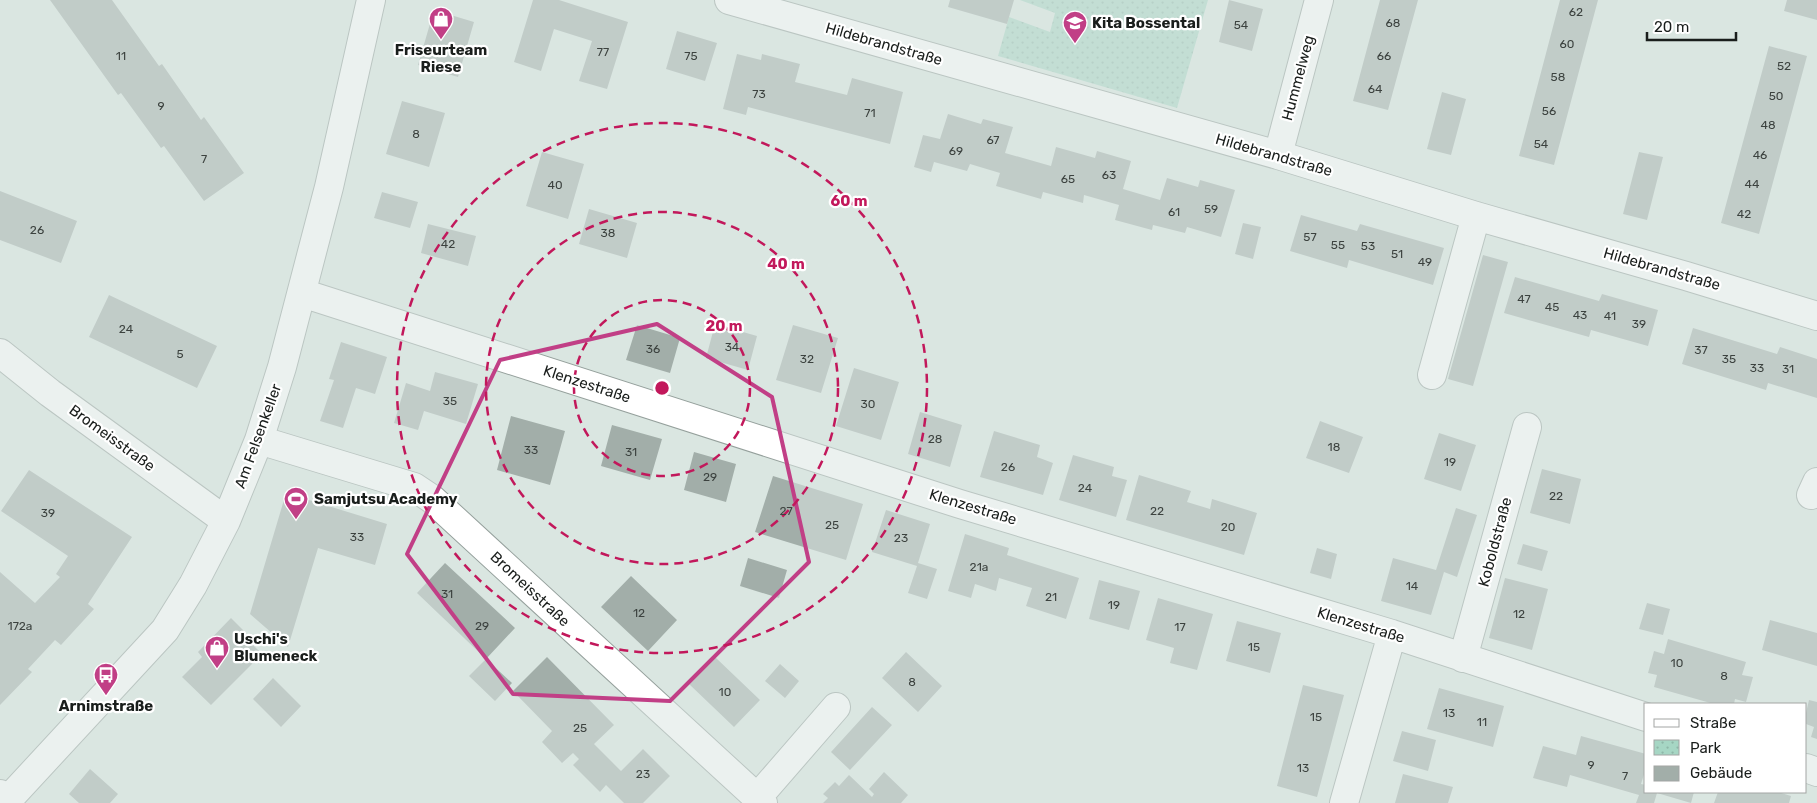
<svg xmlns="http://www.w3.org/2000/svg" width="1817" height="803" font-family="Rubik,sans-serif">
	<defs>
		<pattern id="park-dots" width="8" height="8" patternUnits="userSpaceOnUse" patternTransform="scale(1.25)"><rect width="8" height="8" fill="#a6d6c4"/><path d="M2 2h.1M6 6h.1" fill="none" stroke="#8eb7a8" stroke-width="1.8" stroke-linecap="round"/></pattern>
	</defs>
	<rect width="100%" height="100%" fill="#dae6e1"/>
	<path fill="url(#park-dots)" d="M1020 0H1208L1177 108 998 56 1009 17 1050 32 1055 13Z"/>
	<path fill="#a2aea9" d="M50 0H112L159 66 162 64 201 120 204 117 244 173 204 201 164 146 161 148 121 93 118 95Z
		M533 0H559L628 22 607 89 579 81 592 41 554 29 541 71 514 62Z
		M950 0H1014L1007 24 948 7Z
		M1229 0 1263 9 1252 51 1219 42Z
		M1380 0H1418L1388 110 1353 101Z
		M1560 0H1598L1554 165 1519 156Z
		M1787 0H1817V20L1784 11Z
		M434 10 474 22 458 77 418 65Z
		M677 31 717 43 705 81 666 69Z
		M1769 46 1807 56 1759 234 1721 223Z
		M737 54 761 60 762 54 800 64 795 82 847 95 852 78 903 92 890 144 748 107 746 115 723 109Z
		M1442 92 1466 99 1451 155 1427 149Z
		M402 101 445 113 429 167 386 154Z
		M948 114 981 124 983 119 1013 127 1005 153 1051 166 1056 147 1095 158 1097 151 1131 161 1123 189 1160 200 1167 178 1198 187 1200 180 1235 190 1221 237 1187 227 1185 233 1153 225 1152 230 1115 220 1119 205 1084 195 1083 203 1043 192 1041 199 996 186 1000 173 970 164 967 171 934 162 931 172 914 167 923 135 940 139Z
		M542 152 584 164 568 219 526 206Z
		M1639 152 1663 157 1647 220 1623 214Z
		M0 191 77 221 61 263 0 240Z
		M382 192 418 202 410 228 374 218Z
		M589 209 637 223 627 258 579 244Z
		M1301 215 1357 231 1360 224 1444 248 1433 285 1349 260 1347 268 1290 251Z
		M1243 223 1261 227 1253 259 1235 254Z
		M428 224 476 236 468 266 421 253Z
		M1483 255 1508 262 1473 386 1448 379Z
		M1515 277 1599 301 1602 294 1658 310 1648 346 1591 330 1589 337 1504 313Z
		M109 295 217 346 197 388 89 337Z
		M715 324 757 336 748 370 706 358Z
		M637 325 680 338 670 373 626 360Z
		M793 325 838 338 821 393 776 380Z
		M1693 328 1777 354 1780 347 1817 359V398L1768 383 1766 390 1682 364Z
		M341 342 387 357 375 394 356 388 343 428 320 421 334 380 329 379Z
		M854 368 899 382 881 440 836 426Z
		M435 372 478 384 466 424 424 411 418 430 394 423 406 383 430 391Z
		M920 412 962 425 950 467 908 454Z
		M511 416 565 431 550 485 497 470Z
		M1320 421 1363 437 1349 473 1306 458Z
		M612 425 662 439 650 480 601 466Z
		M994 431 1040 445 1037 457 1053 463 1043 495 980 477Z
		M1439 433 1476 445 1461 491 1424 479Z
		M694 452 736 464 726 502 684 490Z
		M1073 455 1114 467 1112 476 1127 480 1116 517 1059 500Z
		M1542 469 1581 479 1570 524 1530 513Z
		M29 470 132 537 88 604 94 609 61 645 55 640 28 669 32 672 0 705V572L35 603 60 577 56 574 68 556 1 511Z
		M1139 475 1191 491 1187 502 1210 509 1212 499 1257 513 1244 555 1126 520Z
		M773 476 863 504 846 560 755 532Z
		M286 493 387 524 375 565 318 548 288 647 250 614Z
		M1456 508 1477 515 1457 577 1444 572 1431 615 1381 601 1393 558 1436 570Z
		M886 510 930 524 918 563 937 569 927 599 908 593 917 566 872 552Z
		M965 534 1009 548 1007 555 1079 578 1066 619 1026 606 1032 588 999 578 996 591 975 584 971 598 948 591Z
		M1523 544 1548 551 1542 571 1517 564Z
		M1317 548 1337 554 1331 579 1310 573Z
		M748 558 787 570 779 598 740 586Z
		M445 563 515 628 486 659 417 593Z
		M631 576 677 620 648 651 601 607Z
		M1505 578 1548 589 1532 650 1489 638Z
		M1099 580 1140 591 1129 630 1089 619Z
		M1158 598 1213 614 1197 670 1170 663 1174 648 1146 640Z
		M1647 603 1670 609 1663 635 1639 629Z
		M231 618 248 635 246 638 262 654 211 705 182 677 202 657 198 652Z
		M1770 620 1817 633V666L1762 650Z
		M1237 621 1281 633 1270 673 1226 661Z
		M1668 639 1746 662 1742 675 1753 677 1746 702 1735 699 1734 704H1714L1654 687 1657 675 1648 673 1654 651 1664 654Z
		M906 652 942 686 918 712 882 678Z
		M547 657 614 725 594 744 621 771 643 749 670 776 643 803H624L606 785 600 792 573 765 579 759 573 753 562 763 542 742 552 731 513 691Z
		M715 657 760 700 734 727 689 684Z
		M486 659 512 683 495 701 469 676Z
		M780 664 799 681 785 698 765 681Z
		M273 678 301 706 281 727 253 699Z
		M1303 685 1344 695 1317 797 1277 786Z
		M1439 688 1504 706 1493 747 1427 729Z
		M1809 700 1817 702V739L1811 737 1814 727 1806 724V713Z
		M872 707 892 725 850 770 831 752Z
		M1402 731 1436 740 1428 771 1393 761Z
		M1581 736 1646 754V768L1641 784 1646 785V792H1694L1691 803 1657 793 1654 803H1636L1639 795 1570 775 1567 787 1533 778 1543 746 1576 755Z
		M90 769 118 794 110 803H79L69 794Z
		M884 772 908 795 901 803H823L828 798 823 794 835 782 839 786 849 775 872 797 874 794 869 789Z
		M1403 774 1453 787 1448 803H1395Z
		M1718 792H1778L1791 796 1789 803H1714Z"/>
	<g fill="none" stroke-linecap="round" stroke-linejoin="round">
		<defs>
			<path id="minor" d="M729 0 1278 155 1476 216 1686 276 1817 316
				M1278 155 1319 0
				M302 293 960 504 1392 634 1646 717
				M0 353 50 393 226 521
				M1432 375 1476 216
				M259 440 414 487 432 499 763 803
				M1811 495 1817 482
				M1463 658 1527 427
				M1806 768 1817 772
				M757 798 836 707
				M5 803 165 630 193 585 226 521 259 440 282 367 329 187 371 0
				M1344 803 1392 634"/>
			<path id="major" d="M0 794 9 803"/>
		</defs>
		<use href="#minor" stroke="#95a09c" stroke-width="30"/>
		<use href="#major" stroke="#95a09c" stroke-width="30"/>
		<use href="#minor" stroke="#fff" stroke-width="28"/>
		<use href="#major" stroke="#fff" stroke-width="28"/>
	</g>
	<path d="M0 0H1817V803H0ZM657 324 772 397 809 562 670 701 513 694 407 554 500 360Z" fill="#dae6e1" fill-opacity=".55" fill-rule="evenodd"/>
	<path fill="none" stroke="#c13f86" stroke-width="4" stroke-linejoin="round" d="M657 324 772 397 809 562 670 701 513 694 407 554 500 360Z"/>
	<g fill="none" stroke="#c2185b" stroke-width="2.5" stroke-dasharray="9 6">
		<circle cx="662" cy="388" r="88"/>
		<circle cx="662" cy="388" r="176"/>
		<circle cx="662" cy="388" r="265"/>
	</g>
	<defs>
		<symbol id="shop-pin" viewBox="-11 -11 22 30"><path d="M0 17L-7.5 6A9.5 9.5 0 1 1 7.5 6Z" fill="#c13f86" stroke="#fff"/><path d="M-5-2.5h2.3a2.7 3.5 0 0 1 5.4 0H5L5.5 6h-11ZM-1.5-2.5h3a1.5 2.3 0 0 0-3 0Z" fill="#fff"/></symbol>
		<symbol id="school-pin" viewBox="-11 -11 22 30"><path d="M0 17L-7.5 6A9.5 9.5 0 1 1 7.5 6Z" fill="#c13f86" stroke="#fff"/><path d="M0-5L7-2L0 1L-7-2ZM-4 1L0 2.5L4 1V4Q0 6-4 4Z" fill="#fff"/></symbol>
		<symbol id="stadium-pin" viewBox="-11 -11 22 30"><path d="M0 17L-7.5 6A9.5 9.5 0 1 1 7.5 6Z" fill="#c13f86" stroke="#fff"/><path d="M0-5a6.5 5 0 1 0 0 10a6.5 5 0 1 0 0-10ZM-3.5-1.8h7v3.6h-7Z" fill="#fff"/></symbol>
		<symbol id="bus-pin" viewBox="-11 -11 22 30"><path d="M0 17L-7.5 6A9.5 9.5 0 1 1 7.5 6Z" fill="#c13f86" stroke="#fff"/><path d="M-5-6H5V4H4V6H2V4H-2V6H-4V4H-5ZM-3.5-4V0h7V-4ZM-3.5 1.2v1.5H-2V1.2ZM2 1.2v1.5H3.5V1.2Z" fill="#fff"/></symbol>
	</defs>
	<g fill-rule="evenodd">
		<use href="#shop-pin" x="427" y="5" width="28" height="38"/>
		<use href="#school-pin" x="1061" y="9" width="28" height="38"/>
		<use href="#stadium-pin" x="282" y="485" width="28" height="38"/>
		<use href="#shop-pin" x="203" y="634" width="28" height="38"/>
		<use href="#bus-pin" x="92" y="661" width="28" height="38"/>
	</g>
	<g text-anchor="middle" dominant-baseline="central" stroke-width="4.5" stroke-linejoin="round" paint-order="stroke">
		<g font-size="12" fill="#3c423f">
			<text x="1576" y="12">62</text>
			<text x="1393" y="23">68</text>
			<text x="1241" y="25">54</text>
			<text x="1567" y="44">60</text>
			<text x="603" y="52">77</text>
			<text x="121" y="56">11</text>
			<text x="691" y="56">75</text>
			<text x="1384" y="56">66</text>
			<text x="1784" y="66">52</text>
			<text x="1558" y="77">58</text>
			<text x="1375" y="89">64</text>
			<text x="759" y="94">73</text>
			<text x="1776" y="96">50</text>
			<text x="161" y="106">9</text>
			<text x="1549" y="111">56</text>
			<text x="870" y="113">71</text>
			<text x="1768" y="125">48</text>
			<text x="416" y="134">8</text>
			<text x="993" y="140">67</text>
			<text x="1541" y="144">54</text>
			<text x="956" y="151">69</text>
			<text x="1760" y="155">46</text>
			<text x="204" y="159">7</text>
			<text x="1109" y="175">63</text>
			<text x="1068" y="179">65</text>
			<text x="1752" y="184">44</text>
			<text x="555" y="185">40</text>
			<text x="1211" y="209">59</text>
			<text x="1174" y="212">61</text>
			<text x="1744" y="214">42</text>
			<text x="37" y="230">26</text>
			<text x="608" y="233">38</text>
			<text x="1310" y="237">57</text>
			<text x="448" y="244">42</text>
			<text x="1338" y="245">55</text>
			<text x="1368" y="246">53</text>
			<text x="1397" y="254">51</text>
			<text x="1425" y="262">49</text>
			<text x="1524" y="299">47</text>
			<text x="1552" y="307">45</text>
			<text x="1580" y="315">43</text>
			<text x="1610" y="316">41</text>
			<text x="1639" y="324">39</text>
			<text x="126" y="329">24</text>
			<text x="732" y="347">34</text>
			<text x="653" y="349">36</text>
			<text x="1701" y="350">37</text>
			<text x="180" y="354">5</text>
			<text x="807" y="359">32</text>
			<text x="1729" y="359">35</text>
			<text x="1757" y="368">33</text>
			<text x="1788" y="369">31</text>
			<text x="450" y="401">35</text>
			<text x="868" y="404">30</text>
			<text x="935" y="439">28</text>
			<text x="1334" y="447">18</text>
			<text x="531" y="450">33</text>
			<text x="631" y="452">31</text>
			<text x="1450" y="462">19</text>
			<text x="1008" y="467">26</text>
			<text x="710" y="477">29</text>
			<text x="1085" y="488">24</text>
			<text x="1556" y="496">22</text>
			<text x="786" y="511">27</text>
			<text x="1157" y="511">22</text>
			<text x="48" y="513">39</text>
			<text x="832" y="525">25</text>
			<text x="1228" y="527">20</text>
			<text x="357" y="537">33</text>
			<text x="901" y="538">23</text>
			<text x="979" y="567">21a</text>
			<text x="1412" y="586">14</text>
			<text x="447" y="594">31</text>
			<text x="1051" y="597">21</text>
			<text x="1114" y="605">19</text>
			<text x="639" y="613">12</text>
			<text x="1519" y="614">12</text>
			<text x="20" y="626">172a</text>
			<text x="482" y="626">29</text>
			<text x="1180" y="627">17</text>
			<text x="1254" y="647">15</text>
			<text x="1677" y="663">10</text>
			<text x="1724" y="676">8</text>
			<text x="912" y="682">8</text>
			<text x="725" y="692">10</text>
			<text x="1449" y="713">13</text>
			<text x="1316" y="717">15</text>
			<text x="1482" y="722">11</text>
			<text x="580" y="728">25</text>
			<text x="1591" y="765">9</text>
			<text x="1303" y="768">13</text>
			<text x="643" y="774">23</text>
			<text x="1625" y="776">7</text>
		</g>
		<g font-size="15" font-weight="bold" fill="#1a1e1c" stroke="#fff" text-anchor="start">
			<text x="1092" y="23">Kita Bossental</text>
			<text x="441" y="50" text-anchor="middle">Friseurteam<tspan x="441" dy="17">Riese</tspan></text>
			<text x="314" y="499">Samjutsu Academy</text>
			<text x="234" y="639">Uschi's<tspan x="234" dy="17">Blumeneck</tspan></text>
			<text x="106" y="706" text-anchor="middle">Arnimstraße</text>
		</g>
		<g font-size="15" fill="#1a1e1c" stroke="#fff">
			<text transform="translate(884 44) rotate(16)">Hildebrandstraße</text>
			<text transform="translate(1298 78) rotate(-75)">Hummelweg</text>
			<text transform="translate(1274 155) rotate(16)">Hildebrandstraße</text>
			<text transform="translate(1662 269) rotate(16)">Hildebrandstraße</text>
			<text transform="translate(587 384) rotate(18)">Klenzestraße</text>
			<text transform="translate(258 436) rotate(-70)">Am Felsenkeller</text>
			<text transform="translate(112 438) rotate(36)">Bromeisstraße</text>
			<text transform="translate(973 507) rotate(17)">Klenzestraße</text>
			<text transform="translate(1495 542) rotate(-75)">Koboldstraße</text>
			<text transform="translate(530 589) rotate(43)">Bromeisstraße</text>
			<text transform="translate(1361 625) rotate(17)">Klenzestraße</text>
		</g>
	</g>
	<circle cx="662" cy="388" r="8" fill="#c2185b" stroke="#fff" stroke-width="2.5"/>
	<g font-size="15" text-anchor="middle" font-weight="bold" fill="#c2185b" stroke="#fff" stroke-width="4.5" stroke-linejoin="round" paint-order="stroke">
		<text x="849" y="206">60 m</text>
		<text x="786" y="269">40 m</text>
		<text x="724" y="331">20 m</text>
	</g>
	<rect x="1644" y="703" width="162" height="90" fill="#ffffff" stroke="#a3a5a4"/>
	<rect x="1654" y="719" width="25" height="8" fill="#ffffff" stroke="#a3a5a4"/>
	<text x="1690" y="728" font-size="15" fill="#1a1e1c">Straße</text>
	<rect x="1654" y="740" width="25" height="15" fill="url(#park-dots)" stroke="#a3a5a4"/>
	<text x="1690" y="753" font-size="15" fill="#1a1e1c">Park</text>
	<rect x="1654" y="766" width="25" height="15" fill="#a2aea9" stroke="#a3a5a4"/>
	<text x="1690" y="778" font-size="15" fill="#1a1e1c">Gebäude</text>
	<path d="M1647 32v8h89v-8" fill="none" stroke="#1a1e1c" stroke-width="2.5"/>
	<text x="1654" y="32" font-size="15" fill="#1a1e1c" stroke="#ffffff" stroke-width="4" paint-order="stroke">20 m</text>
</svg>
